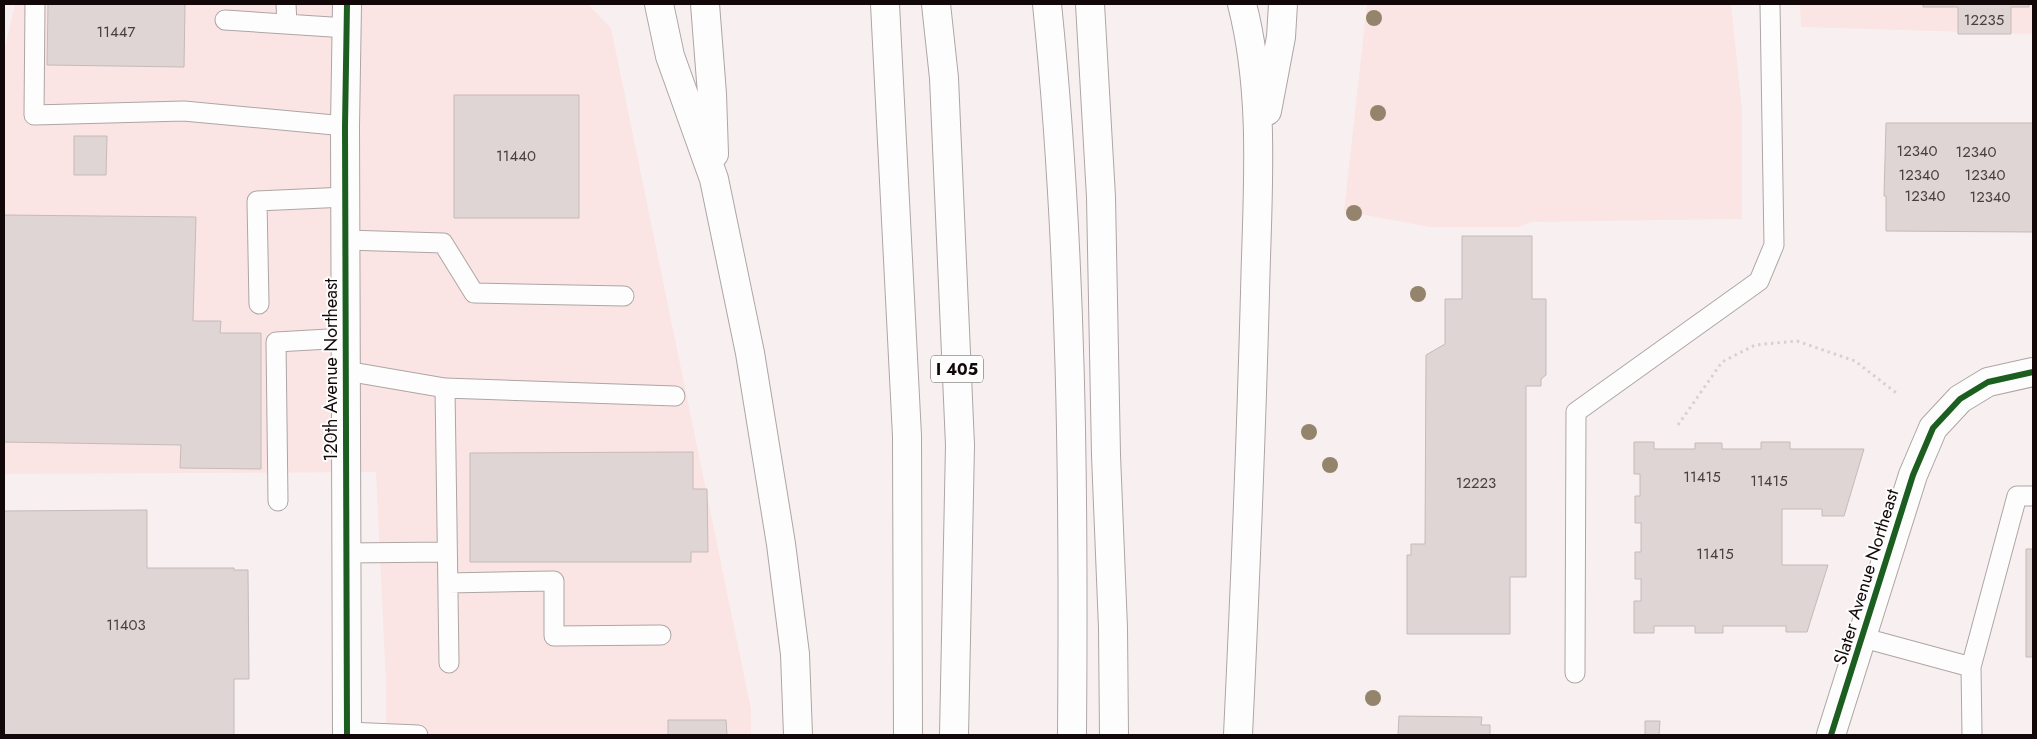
<svg xmlns="http://www.w3.org/2000/svg" width="2037" height="739" font-family="Jost,sans-serif">
	<rect width="100%" height="100%" fill="#f8f0f0"/>
	<path fill="#fbe4e4" d="M15 4H588L611 28 751 709V735H386V683L376 472 4 474V52Z
		M1367 4H1731L1742 109V219L1531 222 1519 227H1429L1344 211Z
		M1800 4H2033V34L1801 27Z"/>
	<path fill="#dfd5d4" stroke="#c4bbb8" d="M48 4H185L184 67 47 65Z
		M1923 4H2029V7H2011V34H1958V7H1923Z
		M454 95H579V218H454Z
		M1886 123H2033V232L1886 231V196H1884Z
		M74 136H107L106 175H74Z
		M4 215 196 217 193 321H221L220 333H261V469L180 468 181 445 4 442Z
		M1462 236H1532V299H1546V375L1541 379V386H1526V577H1510V634H1407V555H1411V544H1425L1426 355 1445 344V299H1462Z
		M1634 442H1654V449H1695V443H1722V449H1761V442H1790V449H1864L1844 516H1822V509H1782V565H1828L1807 632H1786V626H1723V633H1695V626H1654V633H1634V601H1641V579H1635V552H1641V523H1635V496H1640V474H1634Z
		M693 452V489H707L708 552H691V562H470V453Z
		M147 510V568H234V570H248L249 679H234V735H4V511Z
		M2026 549H2033V657H2026Z
		M1399 716 1482 717 1481 725H1490V735H1398Z
		M668 720H726L727 735H668Z
		M1645 721H1660L1659 735H1645Z"/>
	<g fill="none" stroke-linecap="round" stroke-linejoin="round">
		<defs>
			<path id="service" d="M35 4 34 115 184 111 345 126
				M286 4 287 24
				M225 20 347 28
				M346 240 443 243 474 293 624 296
				M259 304 257 201 346 197
				M346 371 445 388 675 396
				M445 388 449 663
				M278 501 276 342 346 338
				M346 553 447 552
				M448 583 554 581V636L661 635
				M1864 638 1971 667
				M1575 673 1576 412 1759 281 1774 245 1770 4
				M347 732 418 735
				M1972 735 1971 667 2017 496H2033"/>
			<path id="minor" d="M347 735 345 126 347 4
				M1831 735 1913 475 1933 428 1960 399 1988 382 2033 372"/>
			<path id="motorway" d="M659 4 670 56 714 179 750 353 781 544 795 654 798 735
				M705 4 712 94 714 154
				M885 4 907 436 908 735
				M936 4 944 78 960 445 954 735
				M1047 4C1072 247 1074 491 1072 735
				M1090 4 1101 197 1106 455 1113 628 1114 735
				M1267 111 1281 37 1283 4
				M1238 735C1245 588 1251 441 1255 293 1257 198 1266 97 1242 4"/>
		</defs>
		<use href="#service" stroke="#aea5a5" stroke-width="21"/>
		<use href="#minor" stroke="#aea5a5" stroke-width="30"/>
		<use href="#motorway" stroke="#aea5a5" stroke-width="30"/>
		<path stroke="#d5d2d2" stroke-width="3" stroke-dasharray="2.5 4" stroke-linecap="butt" d="M1678 425 1722 362 1755 345 1797 341 1855 361 1899 395"/>
		<use href="#service" stroke="#fefdfd" stroke-width="19"/>
		<use href="#minor" stroke="#fefdfd" stroke-width="28"/>
		<use href="#motorway" stroke="#fefdfd" stroke-width="28"/>
		<defs>
			<path id="cycleway" d="M347 735 345 126 347 4
				M1831 735 1913 475 1933 428 1960 399 1988 382 2033 372"/>
		</defs>
		<use href="#cycleway" stroke="#fdfdfd" stroke-width="9"/>
		<use href="#cycleway" stroke="#1b5e20" stroke-width="6"/>
	</g>
	<g fill="#94846c">
		<circle cx="1374" cy="18" r="8"/>
		<circle cx="1378" cy="113" r="8"/>
		<circle cx="1354" cy="213" r="8"/>
		<circle cx="1418" cy="294" r="8"/>
		<circle cx="1309" cy="432" r="8"/>
		<circle cx="1330" cy="465" r="8"/>
		<circle cx="1373" cy="698" r="8"/>
	</g>
	<g text-anchor="middle" dominant-baseline="central" stroke-width="4" stroke-linejoin="round" paint-order="stroke">
		<g font-size="15" fill="#483e3e">
			<text x="1984" y="20">12235</text>
			<text x="116" y="32">11447</text>
			<text x="1917" y="151">12340</text>
			<text x="1976" y="152">12340</text>
			<text x="516" y="156">11440</text>
			<text x="1919" y="175">12340</text>
			<text x="1985" y="175">12340</text>
			<text x="1925" y="196">12340</text>
			<text x="1990" y="197">12340</text>
			<text x="1702" y="477">11415</text>
			<text x="1769" y="481">11415</text>
			<text x="1476" y="483">12223</text>
			<text x="1715" y="554">11415</text>
			<text x="126" y="625">11403</text>
		</g>
		<rect fill="#fdfdfd" stroke="#595252" stroke-width="1" x="931" y="355.5" width="52" height="27" rx="4"/>
		<g font-size="16" font-weight="bold" fill="#130809">
			<text x="957" y="369">I 405</text>
		</g>
		<g font-size="18" fill="#130809" stroke="#fdfdfd">
			<text transform="translate(331 370) rotate(-90)">120th Avenue Northeast</text>
			<text transform="translate(1866 577) rotate(-73)">Slater Avenue Northeast</text>
		</g>
	</g>
	<rect width="2037" height="739" fill="none" stroke="#130809" stroke-width="10"/>
</svg>
